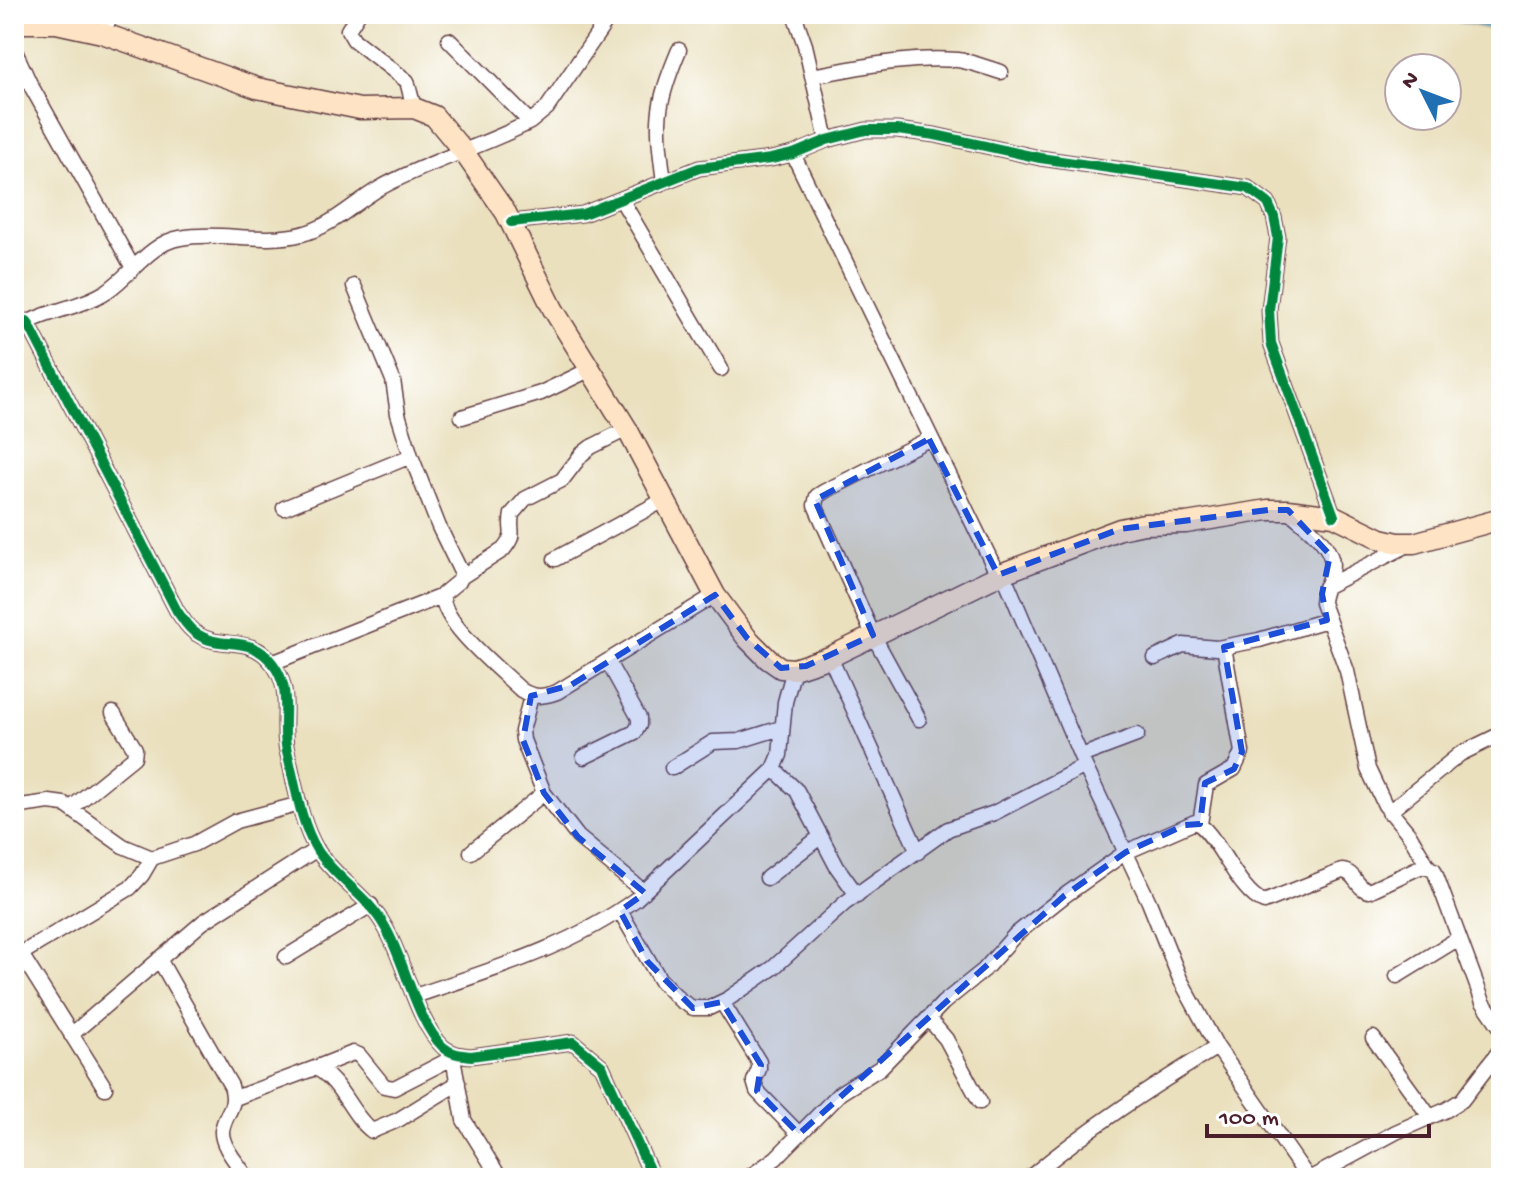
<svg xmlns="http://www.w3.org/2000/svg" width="1515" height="1192" font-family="'Gochi Hand',sans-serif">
	<rect width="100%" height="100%" fill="#fff"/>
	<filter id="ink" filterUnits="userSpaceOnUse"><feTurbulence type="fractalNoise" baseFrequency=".0125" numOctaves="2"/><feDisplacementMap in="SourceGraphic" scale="16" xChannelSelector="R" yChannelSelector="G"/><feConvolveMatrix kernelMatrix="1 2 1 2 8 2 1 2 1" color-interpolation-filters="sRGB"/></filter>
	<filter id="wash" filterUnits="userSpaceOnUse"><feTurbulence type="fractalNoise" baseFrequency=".006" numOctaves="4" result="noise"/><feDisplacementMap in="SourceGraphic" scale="32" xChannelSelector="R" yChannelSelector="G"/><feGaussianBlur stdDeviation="1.8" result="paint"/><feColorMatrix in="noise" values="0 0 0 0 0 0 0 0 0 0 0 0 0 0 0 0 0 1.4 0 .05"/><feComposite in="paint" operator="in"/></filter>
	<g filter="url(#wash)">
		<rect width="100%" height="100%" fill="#eae0be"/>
		<path fill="#64c0e2" stroke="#577086" stroke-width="2" d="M1425 14H1501V31Z"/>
	</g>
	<g filter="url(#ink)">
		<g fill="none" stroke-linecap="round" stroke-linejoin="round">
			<defs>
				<path id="minor" d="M358 14 348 30 354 40 407 81 414 108
					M794 14 805 45 827 140
					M102 33 112 14
					M449 40 530 122
					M14 49 30 84 133 268
					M812 76C860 67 910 56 958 60 972 62 987 68 1001 72
					M793 154 998 575
					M664 182C656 121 655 107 679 50
					M621 199 721 369
					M511 222 583 214 699 168 771 159 793 154 827 140 866 130H897L935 135 1040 158 1248 188 1268 203 1274 217 1278 237 1269 310 1271 343 1334 516
					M354 286 393 380 398 414 411 456 439 527 461 572 460 580 443 594C439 621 501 671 521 690 534 698 543 697 557 692L715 595
					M27 321 177 611C183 619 188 629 197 634 223 651 250 633 273 664 294 692 280 721 287 751 295 783 300 822 317 850 336 879 368 896 385 927 405 961 416 1021 443 1047 451 1054 461 1055 471 1056L573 1042 602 1066 653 1178
					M14 332C40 310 78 310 107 291 131 275 150 243 180 238 220 231 262 244 302 234 331 227 354 203 380 188 428 161 482 147 530 122L547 108 611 14
					M462 417 541 393 591 369
					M284 508 411 456
					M1288 510C1303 524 1332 543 1332 565 1332 578 1322 590 1322 603L1347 671 1368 769 1385 805 1409 834 1428 866
					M555 559 664 500
					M1003 573 1085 766 1149 902 1180 979 1217 1047 1308 1178
					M461 577 503 550C518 532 508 533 512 514L525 499 562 480 582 454 591 447 627 429
					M1325 587 1410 544
					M830 657 918 852
					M1155 658 1183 645 1217 648 1259 640 1327 620
					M272 663 442 596
					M531 696 522 731 523 740 544 793 578 837 644 892
					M919 719 873 635 815 505 817 496 825 491 929 439
					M1081 756 1137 735
					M584 757 635 732 639 725V718L608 662
					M672 768 713 742 739 741 781 728
					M774 769 797 791 837 867 857 895
					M14 807 49 802 64 804 123 846 152 858 194 844 236 821 300 804
					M71 808 134 757 135 749 113 713
					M1389 812 1460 754 1501 734
					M1200 824 1206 785 1234 769 1242 752 1224 647
					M471 852 544 793
					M767 878 820 837
					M620 911 660 980 681 1001 693 1008H709L728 999 773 968 845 903 948 829 994 813 1085 766
					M21 954 105 1088
					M286 957 371 905
					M14 958 130 888 142 875 152 858
					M159 959 231 1086C238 1108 225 1111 222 1131 221 1146 239 1165 247 1178
					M1397 976 1459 938
					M415 996C491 970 571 947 636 899L774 769 780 755 785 702 794 669
					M722 1002 759 1062V1069L754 1081 757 1091 799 1134
					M928 1018 946 1039 980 1102
					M71 1035 203 922 317 849
					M1373 1038 1430 1117
					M453 1057 464 1120 500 1178
					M315 1068 353 1053 359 1055 384 1086 394 1088 458 1055
					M235 1098 315 1068C341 1079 350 1115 372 1131L398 1120 458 1083
					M748 1178 776 1158 840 1093 880 1068 943 1003 984 970 1015 935 1064 896 1126 852 1195 822C1215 829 1238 893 1264 902L1342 871C1356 872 1356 889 1369 891L1422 866 1434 870 1483 1002 1501 1028
					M1029 1178C1088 1128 1152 1087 1217 1047
					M1311 1178 1396 1132 1446 1110 1462 1100 1501 1049"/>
				<path id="secondary" d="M14 23H56L102 33 257 88 360 109 414 108 434 116 463 151 506 213 553 309 627 429 715 595 747 638 768 659 781 668 794 669 830 657 1003 573 1120 529 1144 524 1186 523 1268 510H1288L1334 516 1381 539 1398 543H1414L1501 519"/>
			</defs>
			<use href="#minor" stroke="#623c41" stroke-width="17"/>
			<use href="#secondary" stroke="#623c41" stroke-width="23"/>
			<use href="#minor" stroke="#fff" stroke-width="14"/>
			<use href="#secondary" stroke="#fee4c5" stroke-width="20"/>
			<defs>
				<path id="cycleway" d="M511 222 583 214 699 168 771 159 793 154 827 140 866 130H897L935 135 1040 158 1248 188 1268 203 1274 217 1278 237 1269 310 1271 343 1334 516
					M27 321 177 611C183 619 188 629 197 634 223 651 250 633 273 664 294 692 280 721 287 751 295 783 300 822 317 850 336 879 368 896 385 927 405 961 416 1021 443 1047 451 1054 461 1055 471 1056L573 1042 602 1066 653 1178"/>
			</defs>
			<use href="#cycleway" stroke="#fff" stroke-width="15"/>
			<use href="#cycleway" stroke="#00873e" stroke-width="10"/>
		</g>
	</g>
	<path fill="#1d4ed8" fill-opacity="0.2" stroke="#1d4ed8" stroke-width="6" stroke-dasharray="16 10" stroke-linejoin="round" d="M929 439 998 575 1120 529 1268 510H1288L1330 555 1322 594 1327 620 1224 647 1242 752 1234 769 1205 783 1200 824 1185 825 1126 852 1064 896 799 1134 757 1091 761 1065 722 1002 693 1008 647 961 620 911 645 893 578 837 544 793 523 740 531 696 571 685 715 595 747 638 781 668 806 666 873 635 815 500Z"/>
	<rect width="1515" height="1192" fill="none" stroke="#fff" stroke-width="48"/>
	<g transform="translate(1423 92) rotate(312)"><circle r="38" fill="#ffffff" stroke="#b7a5aa" stroke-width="2"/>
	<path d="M0-6L14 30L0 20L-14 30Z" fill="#1f6fb2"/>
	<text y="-12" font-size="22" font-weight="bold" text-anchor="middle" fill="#4a1f2b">N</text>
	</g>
	<path d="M1207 1124v12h222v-12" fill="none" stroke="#4a1f2b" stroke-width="4"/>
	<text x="1219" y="1124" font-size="24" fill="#4a1f2b" stroke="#ffffff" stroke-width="6" paint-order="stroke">100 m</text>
</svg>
